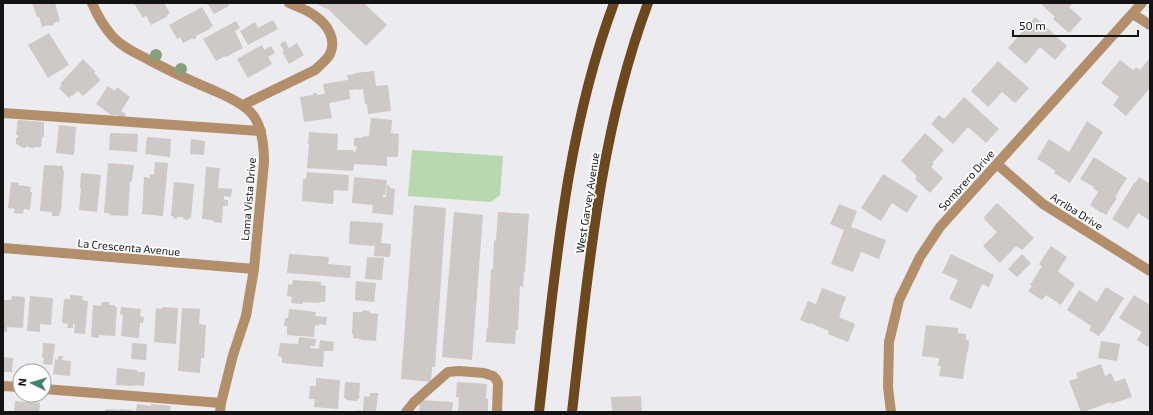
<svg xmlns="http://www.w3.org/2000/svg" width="1153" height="415" font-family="'Exo 2',sans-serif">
	<rect width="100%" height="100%" fill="#ebebf0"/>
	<path fill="#b8d8af" d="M412 150 503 156 500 195 491 202 408 196Z"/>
	<path fill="#cec8c6" d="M32 3H55L60 21 54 23V25L49 26 48 25 42 27 39 17H37Z
		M134 3H164L170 13 167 15 168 16 151 25 146 16 143 18Z
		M207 3H227L229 6 214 14Z
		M315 3H364L387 25 366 46 329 10Z
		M1040 3H1071L1072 4 1069 7 1082 19 1069 33 1053 19 1055 17Z
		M202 7 213 26 209 28 210 29 196 36V38L193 40V38L183 43 180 37 177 39 169 25Z
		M1035 17 1067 46 1055 60 1040 47 1026 64 1008 48Z
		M273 20 278 29 248 45 240 31 255 22 258 28Z
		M236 21 240 28 235 31 243 48 226 57 225 56 216 61 203 39Z
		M49 33 69 65 48 78 28 45Z
		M285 41 289 48 297 43 304 55 289 64 282 52 284 51 280 44Z
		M262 45 264 50 271 46 275 53 268 57 272 64 248 78 237 59Z
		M1150 58V88L1126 116 1113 105 1119 97 1101 83 1120 60 1133 70 1136 67 1140 70Z
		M83 59 96 72 94 73 100 79 99 80 100 81 83 96 78 91 72 96 71 95 69 98 59 88 62 85 60 84Z
		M998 61 1029 88 1015 103 1002 92 988 107 971 91Z
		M374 71 376 86 388 85 391 111 368 114 367 104H365L363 89 357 90V89L349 90 350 99 329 103 332 118 304 122 300 97 313 95V93H317V95L325 94 323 84 348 80 347 75 355 74V73Z
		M108 86 115 91 117 87 130 97 121 111 126 114 123 119 117 115H111L96 104Z
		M964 97 999 129 986 143 968 127 953 144 931 124 939 115 944 119Z
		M371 118 392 120 391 133 399 134 398 157H387V166L354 164 353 171 307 168 309 144H308L309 132 338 134 337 150H353V152L356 151 357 146H354V138H362V137L369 136Z
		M18 120 44 122V137H42L41 147H35L33 148H30L29 147 26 146V148L20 147 21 146 17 145V144H16V138H18V135H16Z
		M1087 121 1103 132 1070 183 1054 173 1056 171 1037 159 1049 139 1069 152Z
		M59 125 76 127 74 155 56 153Z
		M110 133 138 134 137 152 109 150Z
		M925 133 944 150 932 163 934 164 931 167 943 178 930 193 915 179 917 176 901 161Z
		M147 137 171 139 170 157 145 154Z
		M191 139 205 141 204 155 190 154Z
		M1094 157 1127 178 1115 197 1117 198 1106 215 1101 212V213L1090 205 1098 192 1093 188 1094 187 1080 179Z
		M155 162 168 163 163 216 142 214 144 177 150 178V174L154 175Z
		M108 163 134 165 132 181H130L128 216 109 215 110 213H104Z
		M44 165 63 166V171H64L61 212H60L59 216H52V212L40 211Z
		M206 167 220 168 218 188 232 189 231 197 224 196V200H228V206H223L222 223 213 222V220L202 219Z
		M307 172 349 175 348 191 334 190 333 204 302 201 303 179H306Z
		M81 173 101 175 97 212 79 210 81 188H80Z
		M883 174 918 196 907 213 892 203 881 221 861 208Z
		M354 177 387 180 385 195H383V197H386L387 185 390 186V188L395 189 393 215 372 213 373 205 352 203Z
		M1139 177 1150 184V221L1138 213 1128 229 1112 219 1134 183H1135Z
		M11 182 19 183 18 185 31 187 30 192H32L30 210 24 209 23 214 14 213 15 209 8 208Z
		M174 182 194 184 191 218H189V220L183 219 184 217H177V219L173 218V216H171Z
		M997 203 1034 238 1022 250 1016 246 1000 263 983 246 997 232 984 219 985 218 984 217Z
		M839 204 857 211 851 227 886 240 879 259 861 252 853 272 831 264 844 230 830 224Z
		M414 205 446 208 435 367H432L431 382 401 379Z
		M454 212 483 215 472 360 442 357Z
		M498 212 529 214 525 272H524L523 287 520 286 518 330H516L515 344 486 342 487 328 488 327 491 269H493L494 240 496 241Z
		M350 221 383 223 381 243 391 244 390 257 374 256 375 243 374 246 349 244Z
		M1051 246 1067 257 1058 271 1061 274 1075 284 1061 305 1046 295 1042 300 1028 291 1032 286 1030 285 1042 266 1039 264Z
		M289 254 329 257 328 264 351 266 350 278 287 273Z
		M951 254 994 275 989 287 982 284 971 309 949 299 958 280 942 273Z
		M1022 254 1031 263 1017 277 1008 269Z
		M367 257 384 258 382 280 365 279Z
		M293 280 321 282V285L326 286 325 302H320V303L303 302 302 304 291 303 292 297 287 296 288 284 292 285Z
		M356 281 376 283 374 302 355 300Z
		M1106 287 1124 298 1102 333 1101 332 1099 336 1089 330 1091 326 1067 310 1079 290 1097 302Z
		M822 288 846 297 840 313H841L839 317 855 324 848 342 828 334 829 331 810 323V324L800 320 808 301 816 304Z
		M70 295 83 296 82 300 88 301 85 334 74 333 75 324H73V328H67L68 324 62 323 64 299H70Z
		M1134 295 1150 305 1148 308 1150 309V344L1148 347 1137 340 1142 332 1119 318Z
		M12 296 25 297 23 328 7 327V332H3V300H11Z
		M30 296 53 298 51 325 40 324V332L27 331Z
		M102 302H109V305H115V307H117L115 336 99 335V338L91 337 93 305 101 306Z
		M121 307 141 309 140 316 144 317 143 323H140L139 338 121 336 123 315 120 314Z
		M162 307 178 308 176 344 154 342 156 308 162 309Z
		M182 308 200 309 199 324 206 325 204 358H201L200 373 178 371Z
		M289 309 316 312 315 316 327 317 326 325 319 324V326L315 325 314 337 287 335V326H284L285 318H288Z
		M363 310 369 311 370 313 378 314 376 341 361 340V339L353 338V334H352L353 312H362Z
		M926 325 958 328V333L966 334V340L969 341 968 352H967L963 379 939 376 941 366H938L939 358 922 356Z
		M299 337 316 339 315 346H310V348L319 349 320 340 334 342 333 351H324L323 367 282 363V357L278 356 280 343 298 344Z
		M1101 341 1120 344 1117 361 1098 358Z
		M43 343 55 344 52 365 43 364 44 358H42Z
		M132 343 147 344 146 360 131 359Z
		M58 356H63L62 360 71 361 70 376 53 374 55 359 58 360Z
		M3 357 13 358 12 372H3Z
		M1101 364 1105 376 1111 373 1115 382 1125 378 1132 397 1111 404V402L1083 412H1081L1069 381 1078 378 1076 373Z
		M117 368 137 370V372H145L144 386 135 385V386L116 385Z
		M316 378 340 380 338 409 314 407 315 399H309L310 386H316Z
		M345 382 360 383 359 399H357V401L346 400V398H344Z
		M457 382 487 384 486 399H488V412H458L459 397H456Z
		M370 393H378L376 412H357V410L363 411 364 396 369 397Z
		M641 396 642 412H612L611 397Z
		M420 400 453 402 452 412H419Z
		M15 401 40 403 39 412H14Z
		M137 404 151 406V404L171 406 170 412H136Z
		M106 409 120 410V409L132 410V412H105Z"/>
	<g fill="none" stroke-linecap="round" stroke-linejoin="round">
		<path stroke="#b28e6a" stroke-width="10" d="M3 113 261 131
			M3 386 20 387
			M44 389 221 403
			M406 412 414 402 448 372 459 371 484 373 493 376 496 379 498 383 497 412"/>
		<path stroke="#b28e6a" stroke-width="10" d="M92 3C97 15 104 27 113 37 123 48 138 54 151 61 172 72 193 82 215 91 228 97 247 105 255 118 263 131 264 147 264 162L254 269 246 316 233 355 221 403 220 412
			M1133 14 1150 25
			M243 105 315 70C320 65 327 60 330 54 337 39 327 24 315 16 308 10 298 7 289 3
			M997 164 1043 204 1150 271
			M3 248 254 269
			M891 412 888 387 889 342 899 300 920 257 940 227 1142 3"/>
		<path stroke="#6d471e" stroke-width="10" d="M539 412C555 274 565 134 614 3
			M572 412C588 274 599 134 648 3"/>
	</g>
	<g fill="#84a17c">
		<circle cx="156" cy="55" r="6"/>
		<circle cx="181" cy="69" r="6"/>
	</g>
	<g text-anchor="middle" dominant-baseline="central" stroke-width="3.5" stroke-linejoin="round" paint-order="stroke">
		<g font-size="11" fill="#131314" stroke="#fff">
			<text transform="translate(966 180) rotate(-48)">Sombrero Drive</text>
			<text transform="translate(248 199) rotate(-85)">Loma Vista Drive</text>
			<text transform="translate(587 203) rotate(-81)">West Garvey Avenue</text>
			<text transform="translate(1077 211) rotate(32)">Arriba Drive</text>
			<text transform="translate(129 247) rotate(5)">La Crescenta Avenue</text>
		</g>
	</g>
	<rect width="1153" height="415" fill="none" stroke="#131314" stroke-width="8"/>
	<g transform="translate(32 383) rotate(275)"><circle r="19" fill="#ffffff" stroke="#a1a1a1"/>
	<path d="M0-3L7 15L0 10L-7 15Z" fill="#418271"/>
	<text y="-6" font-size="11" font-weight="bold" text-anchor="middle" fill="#131314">N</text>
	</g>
	<path d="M1013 30v6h125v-6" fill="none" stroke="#131314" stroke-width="2"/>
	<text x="1019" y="30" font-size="12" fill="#131314" stroke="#ffffff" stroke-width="3" paint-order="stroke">50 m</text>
</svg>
